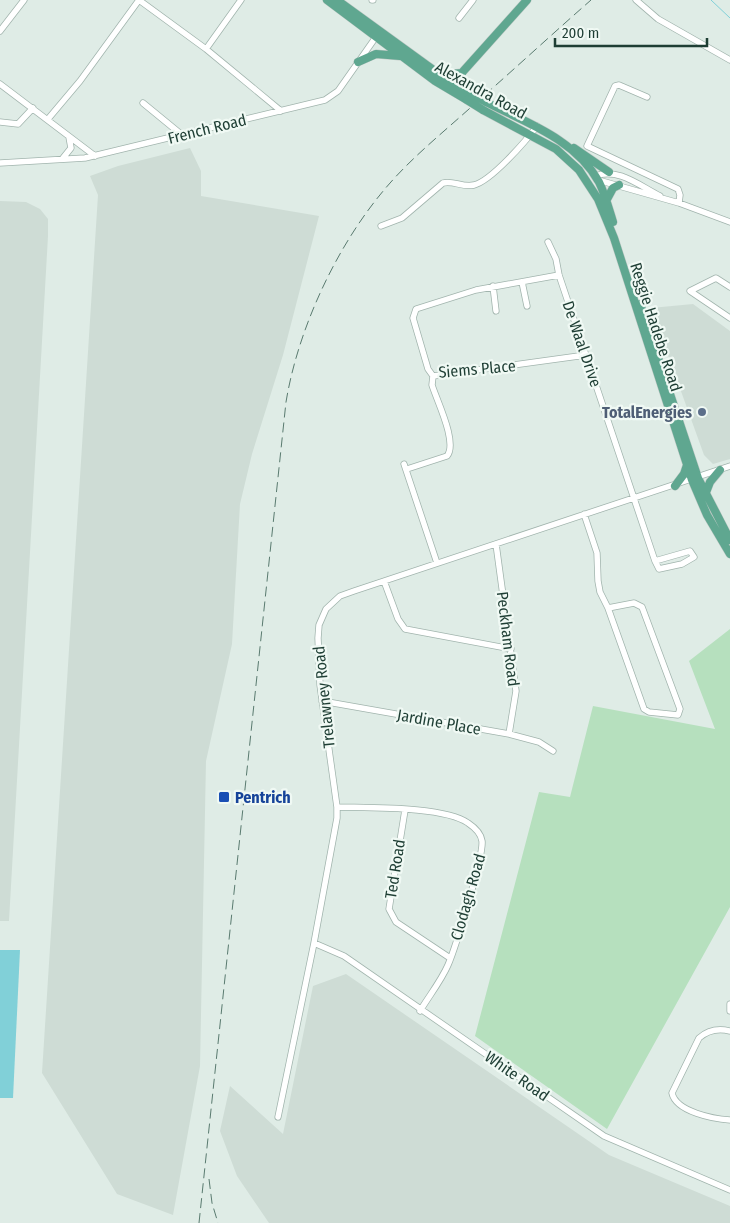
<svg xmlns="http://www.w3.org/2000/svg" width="730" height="1223" font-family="'Fira Sans Condensed',sans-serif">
	<rect width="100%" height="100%" fill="#dfece6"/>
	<path fill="#cedcd5" d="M190 148 201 171V196L319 216 283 355 252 454 240 504 232 644 206 761 200 1066 173 1215 117 1194 42 1073 98 195 90 176 118 166Z
		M0 201 26 202 40 209 48 219V236L9 921H0Z
		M693 304 730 331V459L713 464 704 455 651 308Z
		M346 974 609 1155 730 1206V1223H269L237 1176 220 1131 230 1086 283 1134 313 986Z"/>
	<path fill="#b6e0be" d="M730 629V907L607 1129 475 1036 539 792 570 797 593 706 715 729 689 661Z"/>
	<path fill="#81d0d8" d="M0 950H20L13 1098H0Z"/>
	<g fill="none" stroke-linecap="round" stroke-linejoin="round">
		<path stroke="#81d0d8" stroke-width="1" d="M711 0 730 18"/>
		<defs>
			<path id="minor" d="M139 0 206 49 281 111
				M372 0H373
				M636 0 658 19 730 60
				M459 18 473 0
				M0 31 24 0
				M206 49 241 0
				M0 84 95 156
				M647 97 619 85 615 86 587 146 678 189 680 195 679 203
				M143 103 182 135
				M48 119 80 81 139 0
				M0 122 18 124 33 108
				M63 158 71 148 69 137
				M0 163 85 158 325 100 338 91 378 34
				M595 176C618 167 640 186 660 196
				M598 180 679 203 730 222
				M381 226 402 218 443 183C453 180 463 188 474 185 491 181 526 141 537 126
				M548 242 556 259 559 275 655 561 659 569 682 564 694 557 690 551 655 561
				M522 282 527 306
				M493 286 496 311
				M730 287 716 278 690 291 730 318
				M433 376 428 369 413 318 416 309 476 290 559 275
				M433 376 586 355
				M404 464 437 563
				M407 469 447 456C458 443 437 401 432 385L433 376
				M584 514 597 553 598 581 600 592 608 608 644 709 649 712 678 715 680 709 642 607 634 603 608 608
				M496 544 516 691 509 734
				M384 581 398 619 405 629 511 649
				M322 701 509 734 539 742 553 751
				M337 807C368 808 444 806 468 823 474 827 481 833 482 841 484 855 455 949 448 965 441 981 429 996 420 1011
				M405 810 389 909 396 922 450 958
				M314 943 344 956 604 1136 730 1190
				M730 1004V1011
				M730 1031C718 1028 708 1030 699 1038L672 1093C676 1112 714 1119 730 1120
				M278 1117 314 943 337 818V807L320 685 318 638 319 625 326 609 340 596 354 591 730 466"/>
			<path id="major" d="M327 0 435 81 467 100
				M337 0 439 74 472 94
				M358 62 376 54 400 56
				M439 70 450 74 462 73
				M450 86 527 0
				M486 102C527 123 575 139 599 182 605 194 609 209 613 222
				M483 110 556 149 579 170 598 199 614 238 692 480 707 515 730 554
				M574 148 609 172
				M606 201 613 188 619 185
				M640 304 698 478 730 540
				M675 486 684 474 687 465
				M705 495 710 482 720 470"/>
		</defs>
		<use href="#minor" stroke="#a1b4ad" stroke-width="7"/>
		<use href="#major" stroke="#c0c9c6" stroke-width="9"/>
		<use href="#minor" stroke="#fff" stroke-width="5.5"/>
		<use href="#major" stroke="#5fa790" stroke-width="8"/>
		<path stroke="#597a6f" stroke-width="1" stroke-dasharray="10 5" stroke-linecap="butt" d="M209 1179 212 1203 218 1223
			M199 1223 286 402C298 329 336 247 384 190 409 160 440 135 469 109 510 73 550 36 591 0"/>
		<defs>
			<path id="major-bridge" d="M472 94 486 102
				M467 100 483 110"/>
		</defs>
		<use href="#major-bridge" stroke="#c0c9c6" stroke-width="9" stroke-linecap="butt"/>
		<use href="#major-bridge" stroke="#5fa790" stroke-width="8"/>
	</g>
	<circle fill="#5c6f8a" stroke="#f0f9f4" stroke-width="2" cx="702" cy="412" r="5"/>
	<rect fill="#1a4fb4" stroke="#f0f9f4" stroke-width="2" x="218" y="791" width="12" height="12" rx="2.5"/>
	<g text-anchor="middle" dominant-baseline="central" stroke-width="4.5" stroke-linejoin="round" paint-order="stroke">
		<g font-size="16" fill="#1e3e34" stroke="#f0f9f4">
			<text transform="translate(481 90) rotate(29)">Alexandra Road</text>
			<text transform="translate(207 129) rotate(-14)">French Road</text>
			<text transform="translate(656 327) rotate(72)">Reggie Hadebe Road</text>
			<text transform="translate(582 344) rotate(71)">De Waal Drive</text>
			<text transform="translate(477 369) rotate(-5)">Siems Place</text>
			<text transform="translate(508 639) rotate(83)">Peckham Road</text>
			<text transform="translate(324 697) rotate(-96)">Trelawney Road</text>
			<text transform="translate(439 722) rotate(10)">Jardine Place</text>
			<text transform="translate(395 869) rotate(-81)">Ted Road</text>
			<text transform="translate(468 897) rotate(-74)">Clodagh Road</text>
			<text transform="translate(517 1076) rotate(35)">White Road</text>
		</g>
		<g font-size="16" font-weight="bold" fill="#4e5e75" stroke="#f0f9f4" text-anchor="end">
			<text x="692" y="412">TotalEnergies</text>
		</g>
		<g font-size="16" font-weight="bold" fill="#164399" stroke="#f0f9f4" text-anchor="start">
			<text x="235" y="797">Pentrich</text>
		</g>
	</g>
	<path d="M555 38v8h152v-8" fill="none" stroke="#1e3e34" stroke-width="2.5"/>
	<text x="562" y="38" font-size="15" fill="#1e3e34" stroke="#f0f9f4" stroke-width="4" paint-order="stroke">200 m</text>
</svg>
